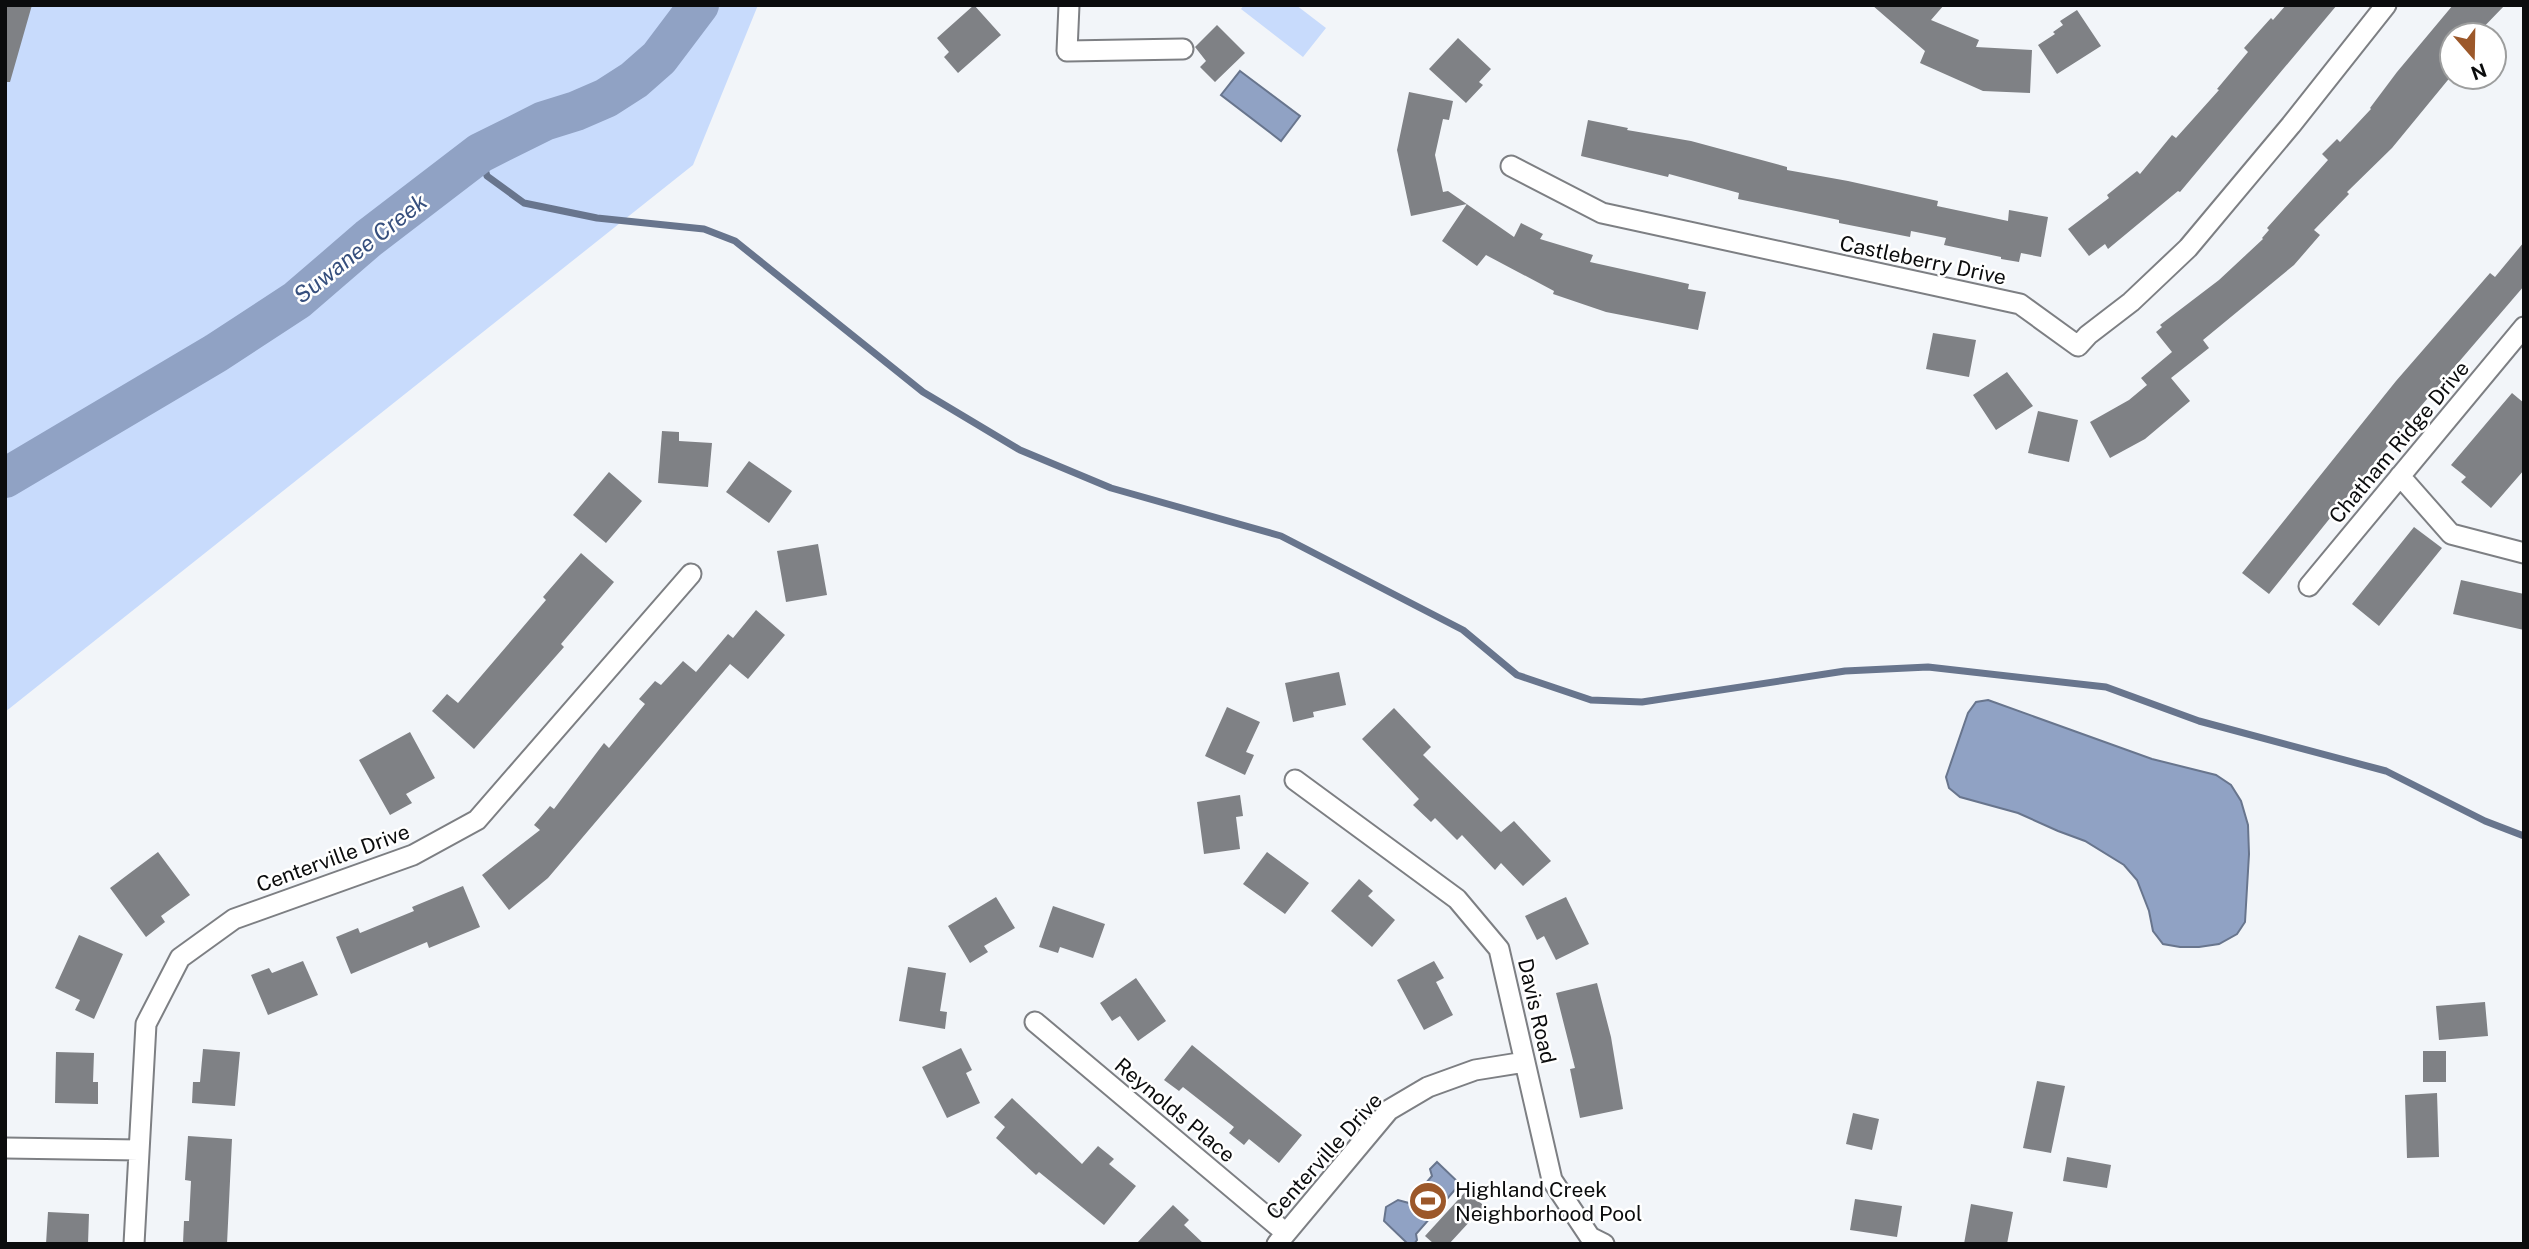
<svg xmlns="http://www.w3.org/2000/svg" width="2529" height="1249" font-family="'Public Sans',sans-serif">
	<rect width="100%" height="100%" fill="#f2f5f9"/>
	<path fill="#c8dbfc" d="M5 5H758L693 165 5 712Z
		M1244 5H1296L1326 28 1303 57 1241 9Z"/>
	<path fill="#90a2c4" stroke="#68758d" stroke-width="2" d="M1240 71 1300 116 1281 141 1221 95Z
		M1988 700 2152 759 2216 775 2231 785 2241 801 2248 825 2249 854 2245 922 2237 934 2219 944 2199 947H2180L2163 944 2153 931 2149 911 2137 880 2124 865 2085 841 2058 831 2018 813 1960 797 1949 788 1946 777 1968 713 1976 702Z
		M1437 1162 1460 1184 1416 1234 1417 1240 1414 1244H1408L1384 1221 1386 1207 1398 1200 1409 1203 1432 1176 1430 1169Z"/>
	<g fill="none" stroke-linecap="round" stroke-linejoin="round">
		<path stroke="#68758d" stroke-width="7" d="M480 153 487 176 524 203 597 218 704 229 735 241 923 392 1020 450 1111 488 1281 536 1463 630 1517 675 1591 700 1642 702 1845 671 1928 667 2106 687 2199 721 2386 771 2485 821 2524 836"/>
		<path stroke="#90a2c4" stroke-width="40" d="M5 478 216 353 297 300 369 238 480 153 544 121 576 111 606 98 634 80 659 58 699 5"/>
	</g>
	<path fill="#7f8185" d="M5 5H32L10 82H5Z
		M974 5 1001 35 958 73 944 57 949 52 937 38Z
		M1872 5H1944L1931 20 1979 40 1976 47 2032 50 2030 93 1983 91 1920 63 1925 51Z
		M2286 5H2337L2180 192 2178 191 2108 249 2105 244 2089 256 2068 229 2109 198 2107 195 2137 171 2140 174 2172 135 2176 138 2219 90 2217 89 2248 52 2244 48 2271 18 2273 20Z
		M2453 5H2505L2476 35H2452V75L2392 148 2347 192 2349 194 2314 230 2320 235 2294 265 2203 340 2209 348 2171 378 2190 401 2145 439 2110 458 2090 422 2129 400 2147 385 2141 378 2172 352 2156 332 2162 327 2160 325 2219 280 2263 239 2262 238 2269 230 2267 228 2328 160 2322 154 2337 139 2340 142 2371 109 2370 108 2397 72Z
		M2077 10 2101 46 2057 74 2038 45 2055 34 2053 32 2063 25 2060 21Z
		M1217 25 1245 53 1215 82 1200 67 1206 61 1195 47Z
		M1458 38 1491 69 1479 82 1483 85 1466 103 1429 69Z
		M1409 92 1453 101 1449 120 1443 119 1435 155 1443 192 1448 191 1514 237 1521 223 1543 234 1540 239 1593 255 1590 262 1689 284 1688 289 1706 292 1698 330 1606 312 1553 294 1554 291 1486 255 1477 266 1442 241 1467 204 1411 216 1397 150Z
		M1588 120 1628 128 1627 130 1691 141 1787 167V170L1848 181 1938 201 1937 206 2008 221 2009 210 2048 217 2041 257 2021 253 2019 262 2001 259V257L1944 245 1946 238 1911 231 1910 237 1839 223V220L1738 199 1739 193 1669 174 1668 177 1581 156Z
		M2524 242V286L2409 420 2269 594 2242 573 2396 381 2490 273 2495 277Z
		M1933 333 1976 340 1969 377 1926 369Z
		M2007 372 2033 406 1996 430 1973 395Z
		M2512 393 2524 403V470L2491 508 2461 482 2466 477 2451 465Z
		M2038 411 2078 420 2069 462 2028 453Z
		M662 431 679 432V441L712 443 708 487 658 483Z
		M749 461 792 491 769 523 726 492Z
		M609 472 642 501 606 543 573 515Z
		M2414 527 2442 548 2379 626 2352 604Z
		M818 544 827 595 786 602 777 551Z
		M581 553 614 582 561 644 564 647 474 749 432 711 447 694 458 703 546 600 543 597Z
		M2461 580 2524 594V630L2453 614Z
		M756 610 785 635 748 679 730 664 548 878 509 910 482 875 540 830 534 825 550 806 554 809 604 743 609 748 645 704 639 699 655 681 661 685 683 661 696 672 728 634 733 638Z
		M1339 672 1346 705 1313 712 1314 717 1293 722 1285 683Z
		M1227 707 1260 722 1246 752 1254 755 1245 775 1205 756Z
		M1394 708 1431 747 1423 755 1501 832 1514 821 1551 861 1523 886 1501 863 1495 870 1462 835 1457 840 1435 818 1431 822 1413 805 1419 799 1362 739Z
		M410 732 435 778 406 794 412 803 390 815 359 760Z
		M1240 795 1243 816 1236 817 1240 849 1204 854 1197 802Z
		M158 852 190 895 161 916 165 922 146 937 110 888Z
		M1267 852 1309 883 1285 914 1243 884Z
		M1359 879 1373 891 1368 896 1395 920 1372 947 1331 911Z
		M463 886 480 927 429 948 427 942 351 974 336 937 358 928 360 933 414 911 412 907Z
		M996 897 1015 928 984 946 988 952 970 963 948 926Z
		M1566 897 1589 944 1556 960 1544 936 1537 940 1525 916Z
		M1053 906 1105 924 1093 958 1060 947 1058 953 1039 947Z
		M79 935 123 954 94 1019 75 1010 80 1000 55 988Z
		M303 961 318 995 268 1015 251 975 269 968 272 973Z
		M1434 961 1444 978 1436 982 1453 1015 1424 1030 1397 980Z
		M908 967 946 973 940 1011 947 1012 945 1029 899 1021Z
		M1136 978 1166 1021 1138 1041 1120 1016 1112 1021 1100 1003Z
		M1597 983 1611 1037 1623 1109 1580 1118 1570 1069 1575 1068 1556 993Z
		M2485 1002 2488 1036 2439 1040 2436 1006Z
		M1192 1045 1302 1135 1279 1163 1249 1139 1244 1145 1229 1133 1234 1127 1183 1087 1179 1091 1164 1080Z
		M961 1048 972 1070 966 1073 980 1103 947 1118 922 1067Z
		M203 1049 240 1052 235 1106 192 1103 193 1082H200Z
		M2423 1051H2446V1082H2423Z
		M56 1052 94 1053 93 1082H98V1104L55 1103Z
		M2037 1081 2065 1086 2051 1153 2023 1148Z
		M2437 1093 2439 1157 2407 1158 2405 1095Z
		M1012 1098 1082 1164 1098 1146 1114 1159 1109 1164 1136 1186 1104 1225 1039 1172 1036 1175 996 1138 1005 1127 994 1117Z
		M1853 1113 1879 1119 1872 1150 1846 1144Z
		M188 1136 232 1139 227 1244 183 1243 184 1221H189L191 1181 185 1180Z
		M2067 1157 2111 1165 2107 1188 2063 1181Z
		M1467 1190 1484 1206 1449 1244H1434L1425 1236Z
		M1855 1199 1902 1206 1897 1237 1850 1230Z
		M1971 1204 2013 1212 2007 1244H1964Z
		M1173 1205 1189 1220 1184 1225 1204 1244H1136Z
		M48 1212 89 1214 88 1244H46Z"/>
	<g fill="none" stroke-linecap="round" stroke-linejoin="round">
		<defs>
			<path id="minor" d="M1069 5 1067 51 1183 49
				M1511 166 1602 213 2020 304 2078 346 2088 335 2131 302 2188 248 2291 125 2386 5
				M2400 476 2451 534 2524 553
				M2309 586 2524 327
				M1295 780 1457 899 1499 949 1552 1180 1590 1237 1604 1244
				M1035 1022 1286 1233
				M5 1148 139 1150
				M134 1244 146 1024 180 958 234 919 413 855 477 820 691 574
				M1277 1244 1389 1110 1428 1087 1475 1070 1525 1062"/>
		</defs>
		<use href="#minor" stroke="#7d7f83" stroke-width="23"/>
		<use href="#minor" stroke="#fff" stroke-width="19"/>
	</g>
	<defs>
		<symbol id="stadium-disc" viewBox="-11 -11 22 22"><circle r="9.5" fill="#9c582a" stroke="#fff"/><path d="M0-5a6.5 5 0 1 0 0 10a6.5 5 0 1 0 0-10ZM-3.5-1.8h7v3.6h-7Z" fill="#fff"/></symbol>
	</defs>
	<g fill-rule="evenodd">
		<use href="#stadium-disc" x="1406" y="1179" width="44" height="44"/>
	</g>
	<g text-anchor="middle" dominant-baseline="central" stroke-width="5" stroke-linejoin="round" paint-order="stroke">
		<g font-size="21" fill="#0b0c0d" stroke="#fff">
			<text transform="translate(1923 260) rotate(12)">Castleberry Drive</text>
			<text transform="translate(2399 442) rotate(-50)">Chatham Ridge Drive</text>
			<text transform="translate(333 858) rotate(-20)">Centerville Drive</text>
			<text transform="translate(1537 1011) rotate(77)">Davis Road</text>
			<text transform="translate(1175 1110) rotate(40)">Reynolds Place</text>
			<text transform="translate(1324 1156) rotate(-48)">Centerville Drive</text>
		</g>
		<g font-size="21" fill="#0b0c0d" stroke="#fff" text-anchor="start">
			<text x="1455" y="1189">Highland Creek<tspan x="1455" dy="24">Neighborhood Pool</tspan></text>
		</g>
		<g font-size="23" font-style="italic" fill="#364f7d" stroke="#fff">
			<text transform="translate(360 248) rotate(-38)">Suwanee Creek</text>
		</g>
	</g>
	<rect width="2529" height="1249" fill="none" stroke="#0b0c0d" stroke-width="14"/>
	<g transform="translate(2473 56) rotate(160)"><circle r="33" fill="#ffffff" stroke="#9d9e9e" stroke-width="2"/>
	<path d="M0-5L12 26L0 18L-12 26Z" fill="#9c582a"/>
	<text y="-10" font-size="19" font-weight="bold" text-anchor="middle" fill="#0b0c0d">N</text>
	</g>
</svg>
